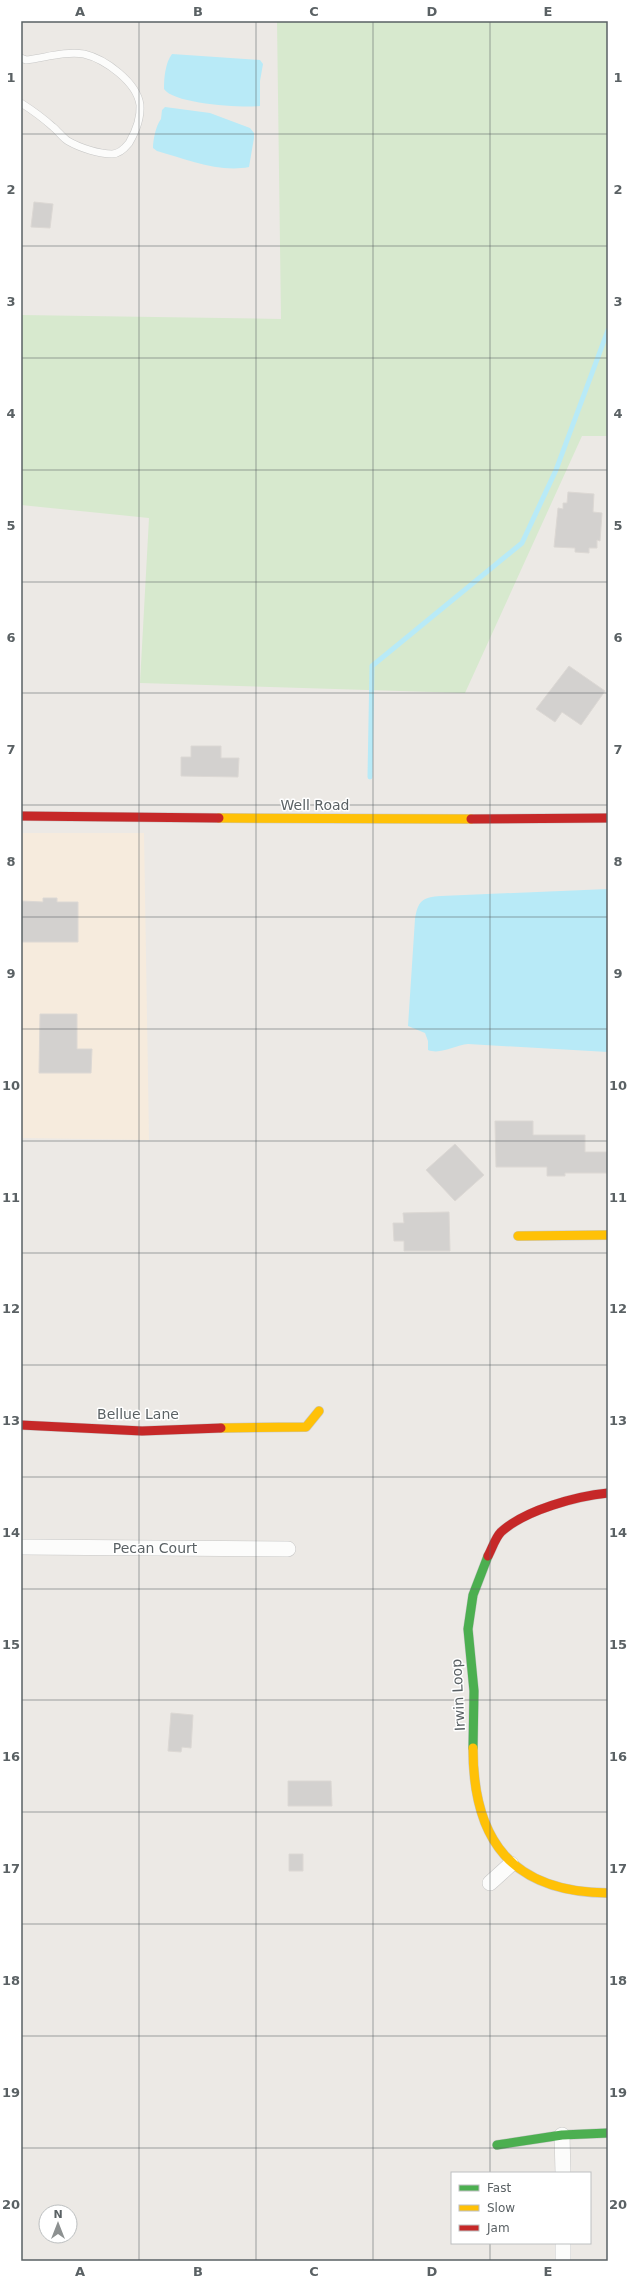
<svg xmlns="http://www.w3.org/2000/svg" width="629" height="2282" font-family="'DejaVu Sans',sans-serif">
	<rect width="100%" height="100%" fill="#ece9e5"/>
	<path fill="#f6ebdd" d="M21 833H144L149 1140 21 1138Z"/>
	<path fill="#d7e9ce" d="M277 21H608V436H582L465 693 140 683 149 518 21 505V315L281 319Z"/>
	<path fill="#b8eaf7" d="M172 54 260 60 263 64 260 81V106C241 108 174 104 164 89 164 79 165 63 172 54Z
		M165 107 210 113 250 128 254 133V138L249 167C219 173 186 159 157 151L153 148C153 140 156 125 161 119L162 110Z
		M608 889V1052L468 1044C455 1045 441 1055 428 1050V1041L425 1033 408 1026 415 919C418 901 422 897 441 896Z"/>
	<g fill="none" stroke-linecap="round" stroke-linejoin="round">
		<path stroke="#b8eaf7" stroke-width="5" d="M370 777 372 666 522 543 556 470 608 330"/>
	</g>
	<path fill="#d3d1cf" stroke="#dcd8d4" d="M34 202 53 204 50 228 31 227Z
		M568 492 594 494 593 512 602 513 600 541 597 540V548H589V553L575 552V548L554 547 558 508 563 509V503H567Z
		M569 666 605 691 581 725 562 712 555 722 536 709Z
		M191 746H221V758H239L238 777 181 776V757H191Z
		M43 898H57V902H78V942H21V901L43 902Z
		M40 1014H77V1049H92L91 1073H39Z
		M495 1121H533V1135H585V1152H608V1173H565V1176H547V1167H496Z
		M455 1144 484 1175 455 1201 426 1170Z
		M449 1212 450 1251H404V1241H394L393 1223H404L403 1213Z
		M171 1713 193 1715 191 1748 182 1747 181 1752 168 1751Z
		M288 1781H331L332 1806H288Z
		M289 1854H303V1871H289Z"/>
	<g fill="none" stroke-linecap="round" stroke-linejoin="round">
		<defs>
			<path id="lane" d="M21 58 26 60C44 58 65 51 84 54 105 59 137 82 140 105 141 119 136 131 129 143 125 148 119 154 112 154 99 154 80 148 68 141 63 138 58 131 53 127 43 118 32 110 21 103"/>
			<path id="street" d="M21 1547 288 1549
				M490 1883 511 1864
				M562 2135 563 2173
				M563 2243V2261"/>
			<path id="fast" d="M473 1748 474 1691 468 1629 473 1595 488 1556
				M497 2145 562 2135 608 2133"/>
			<path id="slow" d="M219 818 471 819
				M518 1236 608 1235
				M221 1428 306 1427 319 1411
				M473 1748C473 1841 512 1892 608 1893"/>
			<path id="jam" d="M21 816 219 818
				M471 819 608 818
				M21 1425 142 1431 221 1428
				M488 1556C492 1549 495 1538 501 1532 525 1510 577 1496 608 1493"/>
		</defs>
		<use href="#lane" stroke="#c7c7c6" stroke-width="8"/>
		<use href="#street" stroke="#c7c7c6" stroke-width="16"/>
		<use href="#fast" stroke="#c6c7c6" stroke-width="10"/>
		<use href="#slow" stroke="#c6c7c6" stroke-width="10"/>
		<use href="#jam" stroke="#c6c7c6" stroke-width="10"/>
		<use href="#lane" stroke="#fcfcfb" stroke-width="7"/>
		<use href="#street" stroke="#fcfcfb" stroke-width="15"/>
		<use href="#fast" stroke="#4caf50" stroke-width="9"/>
		<use href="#slow" stroke="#ffc107" stroke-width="9"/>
		<use href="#jam" stroke="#c62828" stroke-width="9"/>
	</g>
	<path fill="none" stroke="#5a6164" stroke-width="1" stroke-opacity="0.55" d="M139 21V2261M256 21V2261M373 21V2261M490 21V2173M21 134H608M21 246H608M21 358H608M21 470H608M21 582H608M21 693H608M21 805H608M21 917H608M21 1029H608M21 1141H608M21 1253H608M21 1365H608M21 1477H608M21 1589H608M21 1700H608M21 1812H608M21 1924H608M21 2036H608M21 2148H608M490 2243V2261"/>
	<g text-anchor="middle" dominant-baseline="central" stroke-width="3" stroke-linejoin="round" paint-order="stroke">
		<g font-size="14" fill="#5a6164" stroke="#fff">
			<text x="315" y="805">Well Road</text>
			<text x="138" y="1414">Bellue Lane</text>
			<text x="155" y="1548">Pecan Court</text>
			<text transform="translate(458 1695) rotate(-93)">Irwin Loop</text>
		</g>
	</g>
	<rect width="629" height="2282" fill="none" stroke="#ffffff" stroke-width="44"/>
	<rect x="451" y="2172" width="140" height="72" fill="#ffffff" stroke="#bdc0c1"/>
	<rect x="459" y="2185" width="20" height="6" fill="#4caf50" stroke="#bdc0c1"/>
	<text x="487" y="2192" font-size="12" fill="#5a6164">Fast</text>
	<rect x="459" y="2205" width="20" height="6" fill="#ffc107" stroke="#bdc0c1"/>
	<text x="487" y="2212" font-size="12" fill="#5a6164">Slow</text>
	<rect x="459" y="2225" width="20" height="6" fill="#c62828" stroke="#bdc0c1"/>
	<text x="487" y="2232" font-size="12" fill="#5a6164">Jam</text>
	<g transform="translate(58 2224)"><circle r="19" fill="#ffffff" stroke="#bdc0c1"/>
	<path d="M0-3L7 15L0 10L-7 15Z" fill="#8d9191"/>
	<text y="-6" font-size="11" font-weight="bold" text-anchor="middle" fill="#5a6164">N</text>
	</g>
	<rect x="22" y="22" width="585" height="2238" fill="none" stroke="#5a6164" stroke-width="1.5"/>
	<g font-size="13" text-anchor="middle" font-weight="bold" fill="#5a6164">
		<text x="80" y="16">A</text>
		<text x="198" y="16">B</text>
		<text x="314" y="16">C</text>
		<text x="432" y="16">D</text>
		<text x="548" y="16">E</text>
		<text x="11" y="82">1</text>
		<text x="618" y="82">1</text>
		<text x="11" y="194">2</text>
		<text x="618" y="194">2</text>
		<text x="11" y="306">3</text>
		<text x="618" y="306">3</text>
		<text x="11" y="418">4</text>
		<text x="618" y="418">4</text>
		<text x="11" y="530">5</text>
		<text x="618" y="530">5</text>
		<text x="11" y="642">6</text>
		<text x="618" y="642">6</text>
		<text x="11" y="754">7</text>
		<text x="618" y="754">7</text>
		<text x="11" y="866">8</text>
		<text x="618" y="866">8</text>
		<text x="11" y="978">9</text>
		<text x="618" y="978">9</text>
		<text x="11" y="1090">10</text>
		<text x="618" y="1090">10</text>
		<text x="11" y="1202">11</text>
		<text x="618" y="1202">11</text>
		<text x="11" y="1313">12</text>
		<text x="618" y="1313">12</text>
		<text x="11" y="1425">13</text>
		<text x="618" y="1425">13</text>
		<text x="11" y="1537">14</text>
		<text x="618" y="1537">14</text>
		<text x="11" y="1649">15</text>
		<text x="618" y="1649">15</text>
		<text x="11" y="1761">16</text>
		<text x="618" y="1761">16</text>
		<text x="11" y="1873">17</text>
		<text x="618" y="1873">17</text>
		<text x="11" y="1985">18</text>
		<text x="618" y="1985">18</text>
		<text x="11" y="2097">19</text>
		<text x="618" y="2097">19</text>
		<text x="11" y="2209">20</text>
		<text x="618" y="2209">20</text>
		<text x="80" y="2276">A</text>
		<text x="198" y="2276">B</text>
		<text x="314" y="2276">C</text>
		<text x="432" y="2276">D</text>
		<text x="548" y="2276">E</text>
	</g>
</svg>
